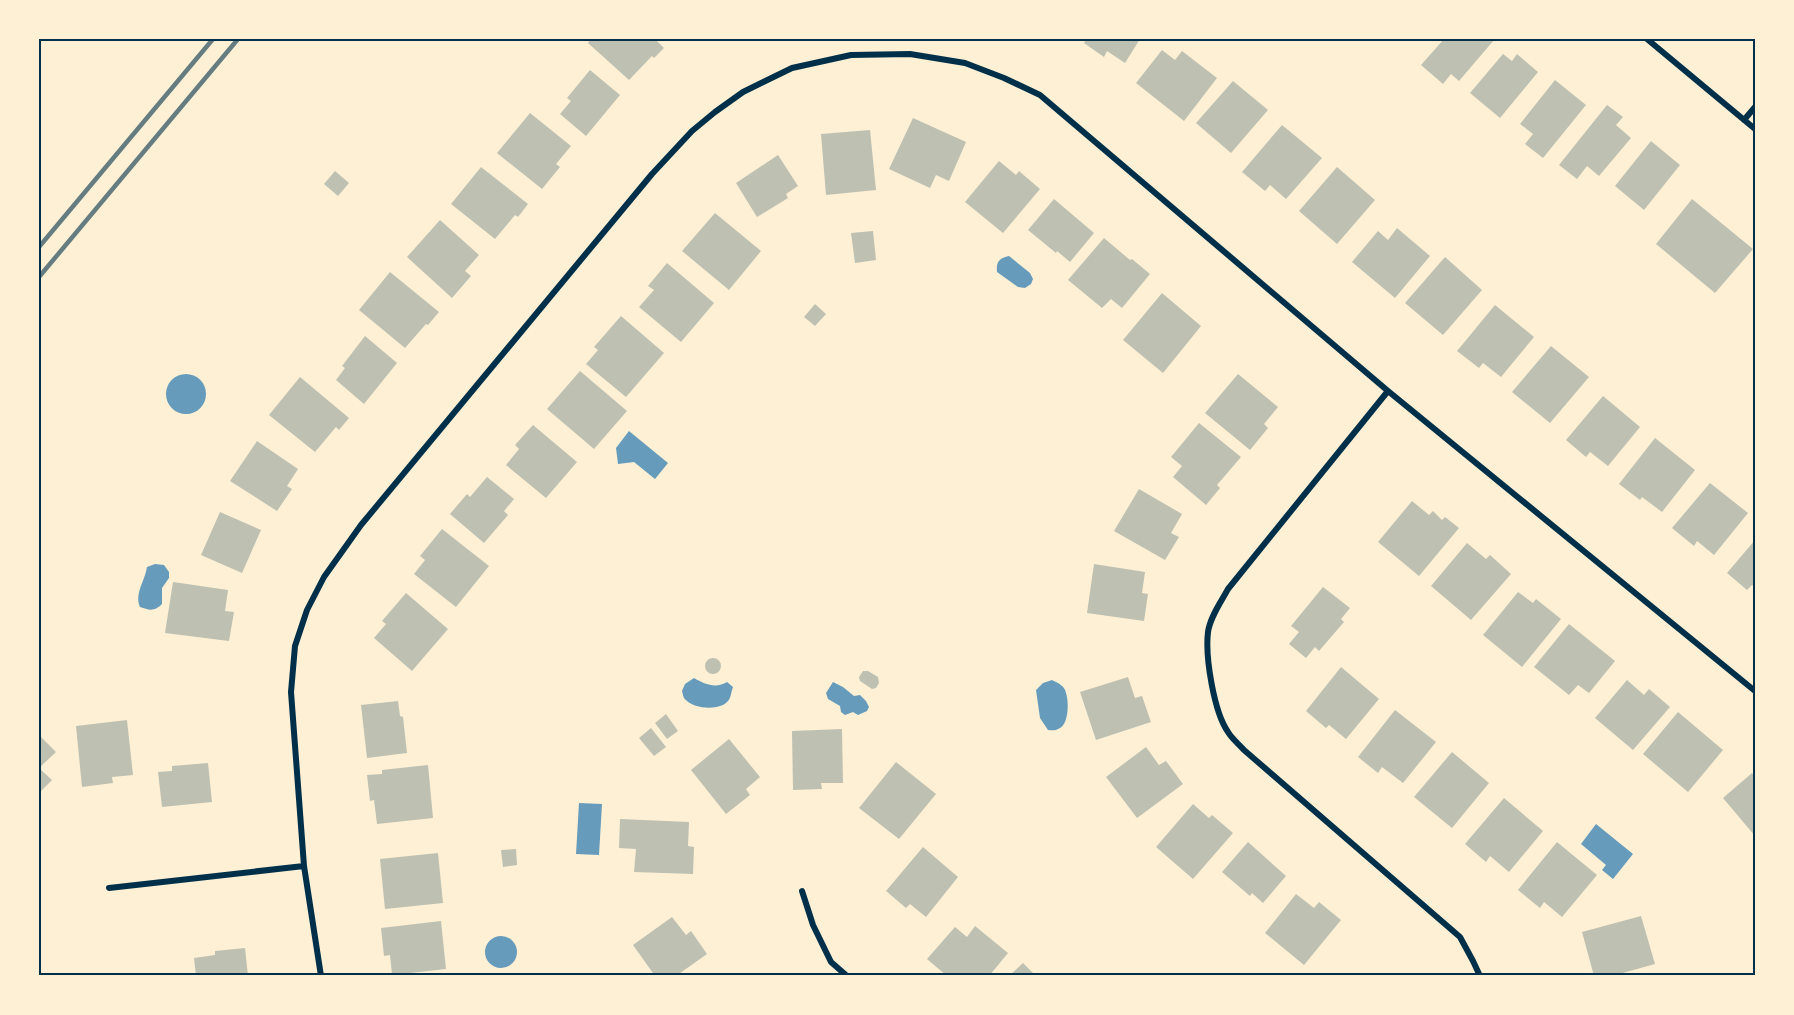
<svg xmlns="http://www.w3.org/2000/svg" width="1794" height="1015" font-family="'Alegreya Sans',sans-serif">
	<rect width="100%" height="100%" fill="#fdf0d5"/>
	<path fill="#669bbc" d="M1009 256 1030 273 1033 279 1031 284 1025 288 1018 287 997 272C996 262 999 258 1009 256Z
		M166 394a20 20 0 1 1 40 0a20 20 0 1 1-40 0Z
		M629 431 668 463 655 479 634 462 618 464 616 448Z
		M155 564 164 565 169 572V578L162 588V604C154 612 149 610 140 607 134 594 145 581 147 567Z
		M694 678C704 684 716 689 727 682L733 687C731 692 731 698 728 701 720 711 694 709 686 700 683 698 683 694 682 691L685 684Z
		M1052 680C1058 683 1065 686 1066 693 1069 702 1069 726 1058 729 1055 731 1052 730 1048 730L1040 718 1036 690 1043 683Z
		M833 682 843 687 854 696 860 695 866 701 869 707 867 711 858 715 853 712 845 715 841 712 840 706 828 699 826 693Z
		M579 803 602 804 599 855 576 854Z
		M1596 824 1633 854 1613 879 1602 870 1606 865 1581 844Z
		M485 952a16 16 0 1 1 32 0a16 16 0 1 1-32 0Z"/>
	<path fill="#bec0b2" d="M591 39H655L664 48 654 58 652 56 629 80 588 43Z
		M1086 39H1140L1125 63 1107 51 1104 57 1084 43Z
		M1444 39H1492L1494 40 1459 81 1451 74 1443 84 1421 65Z
		M1162 50 1175 60 1182 51 1217 78 1184 121 1136 83Z
		M1503 54 1512 61 1517 54 1538 72 1500 118 1470 93Z
		M590 70 620 95 586 136 560 114 571 101 567 98Z
		M1555 80 1586 105 1543 158 1525 144 1533 134 1520 124Z
		M1233 81 1268 110 1231 153 1196 123Z
		M1607 105 1623 117 1616 125 1631 138 1599 176 1587 166 1577 179 1559 165Z
		M530 113 571 146 556 164 560 167 542 189 497 153Z
		M913 118 966 142 949 181 936 175 930 188 889 169Z
		M1282 125 1322 158 1286 199 1270 185 1265 191 1242 172Z
		M870 130 876 190 826 195 821 134Z
		M1651 141 1680 165 1644 210 1615 186Z
		M778 155 798 186 786 194 788 198 757 217 736 183Z
		M999 161 1016 175 1019 171 1040 189 1003 233 965 202Z
		M481 167 528 204 518 217 515 215 495 239 451 204Z
		M1337 167 1375 200 1337 244 1299 211Z
		M335 171 349 183 338 196 324 184Z
		M1054 199 1094 233 1070 262 1057 251 1056 253 1028 230Z
		M1692 199 1753 249 1715 293 1656 244Z
		M715 213 761 251 729 290 682 251Z
		M440 220 479 255 465 271 471 276 452 298 407 257Z
		M1397 228 1430 256 1395 298 1352 262 1378 231 1388 240Z
		M873 231 876 260 855 263 851 233Z
		M1104 238 1130 260 1132 259 1150 274 1122 308 1111 299 1102 308 1068 280Z
		M1445 257 1482 290 1443 335 1405 303Z
		M667 263 714 303 681 342 639 307 654 290 648 286Z
		M390 272 439 312 428 325 426 324 405 348 359 310Z
		M1162 293 1201 326 1163 373 1123 340Z
		M815 304 826 314 815 326 804 317Z
		M1495 305 1534 337 1501 377 1483 363 1479 368 1457 351Z
		M621 316 664 353 626 397 586 364 598 350 594 347Z
		M365 336 397 363 364 404 336 380 345 368 342 366Z
		M1551 346 1589 377 1550 423 1512 392Z
		M580 371 627 411 594 449 547 409Z
		M1238 374 1278 407 1264 424 1268 428 1250 450 1205 413Z
		M300 377 349 418 339 430 336 427 315 452 269 415Z
		M1603 396 1640 427 1608 466 1590 452 1586 457 1566 440Z
		M1199 423 1241 457 1217 485 1220 488 1206 505 1173 477 1182 466 1171 457Z
		M533 425 577 462 546 498 506 465 519 449 515 445Z
		M1655 438 1695 470 1662 512 1642 497 1640 500 1619 484Z
		M257 441 298 469 287 486 292 489 277 511 230 481Z
		M487 477 514 499 504 511 508 515 484 543 450 514 467 494 470 497Z
		M1710 483 1748 513 1714 555 1697 541 1694 546 1672 528Z
		M1139 489 1182 514 1171 533 1179 537 1165 560 1114 531Z
		M1412 501 1429 515 1433 511 1442 520 1445 517 1459 528 1419 576 1378 542Z
		M220 512 261 530 242 573 201 555Z
		M442 529 489 566 456 607 414 574 425 560 420 556Z
		M1755 540V588L1752 585 1747 590 1727 573Z
		M1467 543 1486 559 1490 555 1511 574 1471 620 1431 586Z
		M1094 564 1145 572 1142 593 1148 594 1144 621 1087 613Z
		M173 582 228 590 225 611 234 612 229 641 165 633Z
		M1323 587 1350 608 1341 619 1344 622 1319 651 1315 647 1306 658 1289 644 1299 632 1291 626Z
		M1518 592 1533 603 1536 599 1561 619 1522 667 1483 635Z
		M406 593 448 629 412 671 374 638 386 624 382 621Z
		M1569 624 1615 661 1589 693 1578 685 1569 695 1534 667Z
		M705 666a8 8 0 1 1 16 0a8 8 0 1 1-16 0Z
		M1341 667 1379 699 1346 739 1329 725 1326 728 1306 711Z
		M863 671H868L878 677 879 683 876 688 872 689 860 681 859 677Z
		M1128 677 1135 698 1142 696 1151 722 1096 740 1080 692Z
		M1627 680 1644 695 1649 689 1670 707 1633 750 1595 718Z
		M398 701 400 716 403 717 407 753 367 758 361 705Z
		M1395 710 1436 742 1403 783 1382 767 1378 773 1358 757Z
		M1678 712 1723 750 1688 792 1643 754Z
		M666 714 678 731 667 739 655 723Z
		M127 720 133 775 112 777 113 783 82 787 76 726Z
		M651 728 666 747 654 756 639 738Z
		M842 729 843 783H821L822 789 793 790 792 731Z
		M39 735 56 752 39 768 52 780 39 793Z
		M729 739 760 777 746 789 750 795 726 814 691 770Z
		M1146 747 1159 765 1166 761 1183 784 1137 818 1106 777Z
		M1452 752 1489 783 1452 828 1414 797Z
		M896 762 936 794 899 839 859 808Z
		M208 763 212 802 162 807 158 772 172 771V766Z
		M428 765 433 818 377 824 374 800 370 801 367 775 382 774V770Z
		M1752 773 1755 777V836L1723 798Z
		M1504 798 1543 831 1509 872 1490 856 1486 862 1465 844Z
		M1193 804 1209 818 1212 815 1233 833 1193 879 1156 847Z
		M620 819 689 822 688 846 694 847 693 874 634 872 636 849 619 848Z
		M1248 842 1286 876 1263 903 1252 893 1250 896 1222 872Z
		M1557 842 1597 875 1562 917 1544 902 1540 908 1518 890Z
		M923 847 958 877 926 917 910 904 906 908 886 891Z
		M516 849 517 865 503 867 501 850Z
		M438 853 443 903 385 909 380 859Z
		M1296 894 1314 908 1319 902 1341 920 1304 965 1265 933Z
		M1641 916 1655 964 1612 976H1594L1582 932Z
		M672 917 686 935 691 931 707 954 676 976H655L633 945Z
		M441 921 446 969 392 975 390 955 384 956 381 928Z
		M975 926 1008 953 989 976H947L927 959 955 927 967 937Z
		M245 948 248 976H196L194 958 215 955V951Z
		M1023 963 1036 976H1009Z"/>
	<g fill="none" stroke-linecap="round" stroke-linejoin="round">
		<path stroke="#003049" stroke-width="6" d="M1647 39 1755 129
			M1744 120 1755 107
			M1388 391 1228 589C1221 602 1210 617 1208 632 1205 657 1214 712 1228 732 1232 739 1239 744 1244 750L1460 937 1473 961 1480 976
			M109 888 304 866
			M802 891 813 925 831 962 847 976
			M321 976 304 866 291 692 295 646 307 610 324 577 361 525 652 174 692 131 715 112 743 92 792 68 851 55 910 54 965 63 1004 78 1040 95 1388 391 1755 691"/>
		<path stroke="#657d81" stroke-width="4.5" d="M39 247 213 39
			M39 277 238 39"/>
	</g>
	<rect width="1794" height="1015" fill="none" stroke="#fdf0d5" stroke-width="81"/>
	<rect x="40" y="40" width="1714" height="934" fill="none" stroke="#003049" stroke-width="2"/>
</svg>
